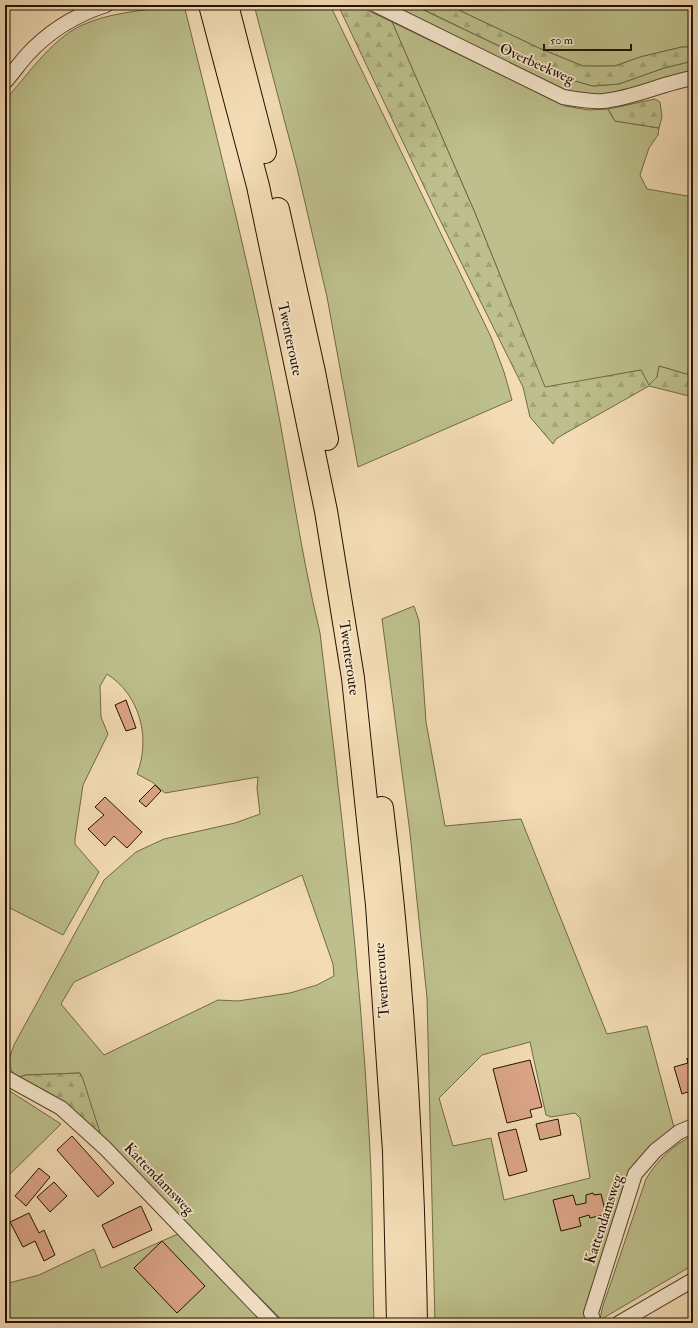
<svg xmlns="http://www.w3.org/2000/svg" width="698" height="1328" font-family="'IM FELL Double Pica',serif">
	<defs>
		<pattern id="forest-firs" width="22" height="20" patternUnits="userSpaceOnUse"><rect width="22" height="20" fill="#bdc08c"/><path d="M5 1l3.5 6h-7zM16 11l3.5 6h-7z" fill="#a2a477"/></pattern>
	</defs>
	<rect width="100%" height="100%" fill="#f3dcb5"/>
	<filter id="stains"><feTurbulence type="fractalNoise" baseFrequency=".005" numOctaves="4"/><feColorMatrix values="0 0 0 0 .2 0 0 0 0 .09 0 0 0 0 .02 0 0 0 .5 -.17"/></filter>
	<radialGradient id="worn" r=".72"><stop offset=".6" stop-color="#630" stop-opacity="0"/><stop offset="1" stop-color="#630" stop-opacity=".3"/></radialGradient>
	<path fill="#bdc08c" stroke="#706946" fill-rule="evenodd" d="M176 5H184C214 126 245 247 270 370 288 457 299 546 320 633 340 799 360 965 369 1132 373 1195 372 1259 374 1323H285L102 1139 80 1073 26 1075 16 1078C7 1065 9 1058 14 1045L104 880 136 852 164 839 235 823 260 814 257 788 258 777 165 793 152 782 137 774C151 738 140 695 107 674L100 686 101 717 108 734 83 785 75 839V844L99 872 63 935 10 908 5 902V100C27 76 50 41 80 26 109 12 144 11 176 5ZM302 875 333 964 334 976 317 985 290 993 238 1001 218 1000 104 1055 61 1004 74 982Z
		M254 5H330L491 337 504 372 512 400 358 467 327 297 297 168Z
		M386 5H413L568 79 593 86 619 84 664 68 693 61V71L640 90 575 97Z
		M448 5H693V47H682L640 57 615 66H583L541 49Z
		M392 22 565 106 589 110 608 109 615 121 659 128 658 135 649 148 640 175 647 189 693 197V376L659 366 657 377 649 386 641 370 545 388 475 213Z
		M414 606 419 621 426 722 445 826 521 819 607 1034 647 1026 675 1131 645 1160 583 1323H435L427 998 410 833 382 619ZM530 1042 546 1115 551 1117 575 1113 580 1118 590 1178 504 1200 491 1138 453 1146 439 1098 482 1055Z
		M5 1088 61 1124 5 1179Z
		M693 1135V1265L600 1320 602 1309 646 1179C658 1159 673 1146 693 1135Z
		M178 1234 266 1323H5V1284L39 1275 94 1249 101 1268Z"/>
	<path fill="url(#forest-firs)" stroke="#706946" d="M338 5H357L392 22 475 213 545 387 641 370 649 385 657 377 659 366 693 376V397L649 386 564 434 556 439 553 444 530 417 523 387 438 216Z
		M414 5H448L541 49 583 66H615L640 57 682 47H693V61L664 68 619 84 593 86 568 79Z
		M655 99 660 102 662 117 659 128 615 121 608 109Z
		M80 1073 83 1079 102 1139 16 1078 26 1075Z"/>
	<path fill="#dca589" stroke="#231200" d="M126 700 136 728 126 731 115 705Z
		M155 785 161 791 146 807 139 801Z
		M105 797 142 832 127 848 114 836 105 846 88 829 104 815 95 807Z
		M687 1058 689 1066 693 1065V1094L690 1095 687 1092 682 1094 674 1067 688 1063Z
		M530 1060 542 1107 530 1110 532 1117 507 1123 493 1069Z
		M558 1119 561 1135 540 1140 536 1124Z
		M516 1129 527 1171 509 1176 498 1133Z
		M72 1136 114 1183 98 1197 57 1150Z
		M39 1168 50 1177 26 1206 15 1196Z
		M54 1182 67 1196 50 1212 37 1197Z
		M593 1193 594 1195 601 1194 606 1214 590 1218 589 1215 579 1218 581 1226 561 1231 553 1200 573 1195 576 1205 586 1203V1195Z
		M141 1206 152 1230 113 1248 102 1225Z
		M29 1213 39 1233 44 1230 55 1255 44 1261 35 1241 23 1247 10 1222Z
		M162 1241 205 1286 177 1313 134 1268Z"/>
	<g fill="none" stroke-linecap="round" stroke-linejoin="round">
		<defs>
			<path id="minor" d="M376 5 563 97C576 99 589 102 603 101 634 98 663 83 693 78
				M5 82C13 73 19 64 27 55 49 31 75 15 106 5
				M5 1077 61 1108 105 1148 273 1323
				M594 1323 591 1313 635 1174 655 1151 679 1132 693 1126
				M619 1323 693 1280"/>
			<path id="trunk" d="M210 5 258 186 304 405 326 511 353 678 377 905 394 1151 398 1323
				M227 5 265 152
				M278 209 314 372 327 439
				M382 808C403 978 413 1151 416 1323"/>
		</defs>
		<use href="#minor" stroke="#57442d" stroke-width="16"/>
		<use href="#trunk" stroke="#231200" stroke-width="24"/>
		<use href="#minor" stroke="#f7e8cf" stroke-width="14"/>
		<use href="#trunk" stroke="#f3dcb5" stroke-width="22"/>
	</g>
	<g text-anchor="middle" dominant-baseline="central" stroke-width="3.5" stroke-linejoin="round" paint-order="stroke">
		<g font-size="15" fill="#231200" stroke="#f7e8cf">
			<text transform="translate(537 64) rotate(24)">Overbeekweg</text>
			<text transform="translate(290 339) rotate(78)">Twenteroute</text>
			<text transform="translate(349 658) rotate(82)">Twenteroute</text>
			<text transform="translate(382 980) rotate(-94)">Twenteroute</text>
			<text transform="translate(159 1179) rotate(46)">Kattendamsweg</text>
			<text transform="translate(604 1219) rotate(-72)">Kattendamsweg</text>
		</g>
	</g>
	<rect width="698" height="1328" fill="none" stroke="#f3dcb5" stroke-width="20"/>
	<rect x="6" y="6" width="686" height="1316" fill="none" stroke="#231200" stroke-width="2"/>
	<rect x="10" y="10" width="678" height="1308" fill="none" stroke="#231200"/>
	<path d="M544 44v6h87v-6" fill="none" stroke="#231200" stroke-width="2"/>
	<text x="550" y="44" font-size="12" fill="#231200" stroke="#f7e8cf" stroke-width="3" paint-order="stroke">50 m</text>
	<rect width="100%" height="100%" filter="url(#stains)"/>
	<rect width="100%" height="100%" fill="url(#worn)"/>
</svg>
